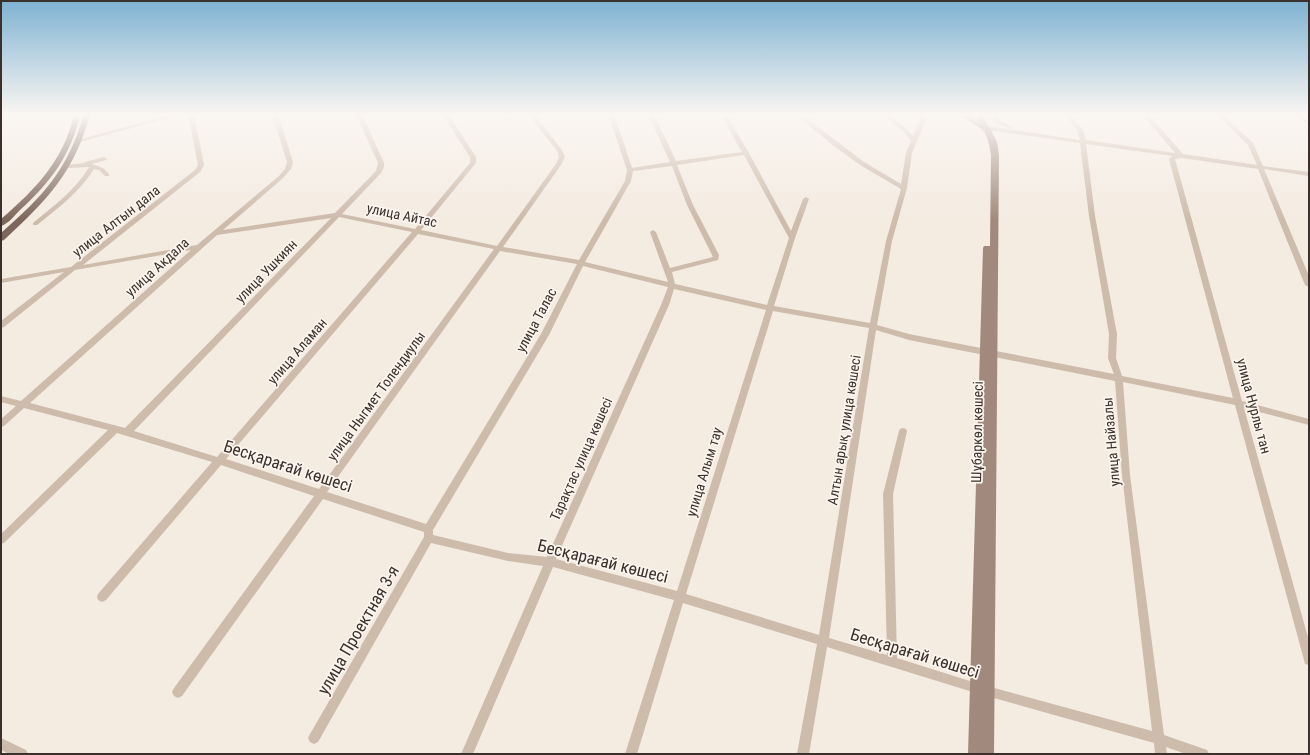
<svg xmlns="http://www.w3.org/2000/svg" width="1310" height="755" font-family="'Roboto Condensed',sans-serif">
	<rect width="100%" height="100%" fill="#f4ebe1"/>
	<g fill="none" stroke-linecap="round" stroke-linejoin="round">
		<path fill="#cdbbac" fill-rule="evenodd" d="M174 114H183L80 142 77 140Z
			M188 114H194L204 165 200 172 83 265 197 245 279 176 285 169 287 162 272 114H278L293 162 291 169 283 178 223 230 335 213 376 171 378 163 356 114H362L384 163V167L381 173 342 214 415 229 470 163V157L442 114H448L476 157V163L421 230 497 246 556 164 559 157 557 151 528 114H534L562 150 565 157 561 165 503 247 579 260 625 181 627 170 608 114H614L632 168 670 162 648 114H654L676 161 742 152 720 114H726L749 153 791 231 803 199 806 197 809 199 795 238 774 306 870 323 886 241 901 189 860 165 834 146 795 114H801L864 162 901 184 906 153 911 141 903 131 880 114C892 114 905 127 913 136L920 120V114H926V120L912 153 907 188 892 241 877 325 909 334 1114 374 1108 358 1109 334 1089 216 1080 143 987 130 984 128 987 126 1080 140 1077 130 1064 114H1070L1083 130 1086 140 1175 153 1142 114H1148L1183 154 1257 165 1248 145 1216 114H1222L1253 143 1263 166 1309 172V176L1264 169 1309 276V287L1305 285 1258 169 1182 158 1175 159 1242 401 1309 419V425L1244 408 1309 641V665L1305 664 1304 660 1235 405 1123 382 1130 475 1164 735 1207 750 1209 754H1186L1166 747 1167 754H1155L1154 743 976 693 827 647 809 754H797L817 644 683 603 637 754H625L674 600 553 567 473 754H461L543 566 508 561 431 543 318 742 314 744 310 742 308 738 310 734 424 537V532L323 499 182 696 178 698 174 696 172 692 174 688 314 496 221 465 106 600 102 602 98 600 97 597 98 594 212 462 117 433 4 543 1 544V534L108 430 24 408 4 426 1 427V419L16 406 1 402V396L21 401 191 250 75 270 4 327 1 328V321L64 272 1 283V279L71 267 195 170 198 165ZM1086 144 1172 156 1169 159 1233 398 1122 376 1116 358 1117 334 1095 216ZM744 155 789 238 767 305 675 284 672 272 718 260 719 255 693 205 677 165ZM672 166 687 205 713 257 670 268 656 232 653 230 650 232 668 282 585 262 631 181 633 171ZM339 217 412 232 217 457 134 431ZM331 218 125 428 30 403 217 235ZM418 234 494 249 319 489 226 459ZM500 251 577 264 541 334 426 524 327 492ZM583 266 668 287 661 305 547 557 508 553 433 535V530L549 335ZM674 289 766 310 677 591 556 559 669 305ZM773 311 869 328 819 635 686 594ZM876 330 909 340 1115 381 1122 475 1152 731 976 683 897 658 893 494 907 431 906 429 903 428 900 429 899 431 883 494 887 655 829 638Z
			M989 114H995L1000 121 1015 128 1010 129 996 123Z
			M1294 114H1300L1309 122V127Z
			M104 157 107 159 106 160 92 164 103 168 109 174V176H105L99 170 94 169C80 192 58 208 37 225H33V223C53 206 75 191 89 167L69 168 67 167V165L84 163 85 162Z
			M1 738 26 750 28 754H9L1 750Z"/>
		<path fill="#a18a7d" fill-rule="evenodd" d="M960 114H968L979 120 976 114H982L997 142 999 155 994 754H968L983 248 984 246H990L991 155C986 121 979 132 960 114Z"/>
		<path fill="#7d675c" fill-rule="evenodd" d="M74 114H80C72 154 50 183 20 210 15 215 8 224 1 226V219C36 189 64 160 74 114Z
			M84 114H90C74 173 48 199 4 240L1 241V233C44 195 67 171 84 114Z"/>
	</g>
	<linearGradient id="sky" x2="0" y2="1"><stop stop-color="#7eb2d2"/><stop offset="0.52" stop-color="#faf6f2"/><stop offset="1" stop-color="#faf6f2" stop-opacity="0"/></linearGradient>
	<rect width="1310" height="220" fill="url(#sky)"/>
	<g text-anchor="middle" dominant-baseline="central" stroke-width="3.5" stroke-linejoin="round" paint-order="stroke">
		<g font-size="14" fill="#3b302b" stroke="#fbf5ee">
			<text transform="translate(402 215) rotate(12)">улица Айтас</text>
			<text transform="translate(116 221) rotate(-38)">улица Алтын дала</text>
			<text transform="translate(157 267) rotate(-42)">улица Акдала</text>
			<text transform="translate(266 271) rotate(-46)">улица Ушкиян</text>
			<text transform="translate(536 320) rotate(-62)">улица Талас</text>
			<text transform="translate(297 351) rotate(-49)">улица Аламан</text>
			<text transform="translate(376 396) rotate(-54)">улица Ныгмет Толендиулы</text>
			<text transform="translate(1254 406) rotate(75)">улица Нурлы тан</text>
			<text transform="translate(844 430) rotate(-81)">Алтын арық улица көшесі</text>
			<text transform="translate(977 432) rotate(-89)">Шұбаркөл көшесі</text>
			<text transform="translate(1111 442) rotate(-95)">улица Найзалы</text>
			<text transform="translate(581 459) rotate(-66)">Тарақтас улица көшесі</text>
			<text transform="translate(704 472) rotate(-73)">улица Алым тау</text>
		</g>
		<g font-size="17" fill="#3b302b" stroke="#fbf5ee">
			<text transform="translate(288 466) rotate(18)">Бесқарағай көшесі</text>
			<text transform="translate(603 561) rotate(14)">Бесқарағай көшесі</text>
			<text transform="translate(358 630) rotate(-60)">улица Проектная 3-я</text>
			<text transform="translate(915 653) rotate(17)">Бесқарағай көшесі</text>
		</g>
	</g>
	<rect width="1310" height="755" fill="none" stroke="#3b302b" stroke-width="4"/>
</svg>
